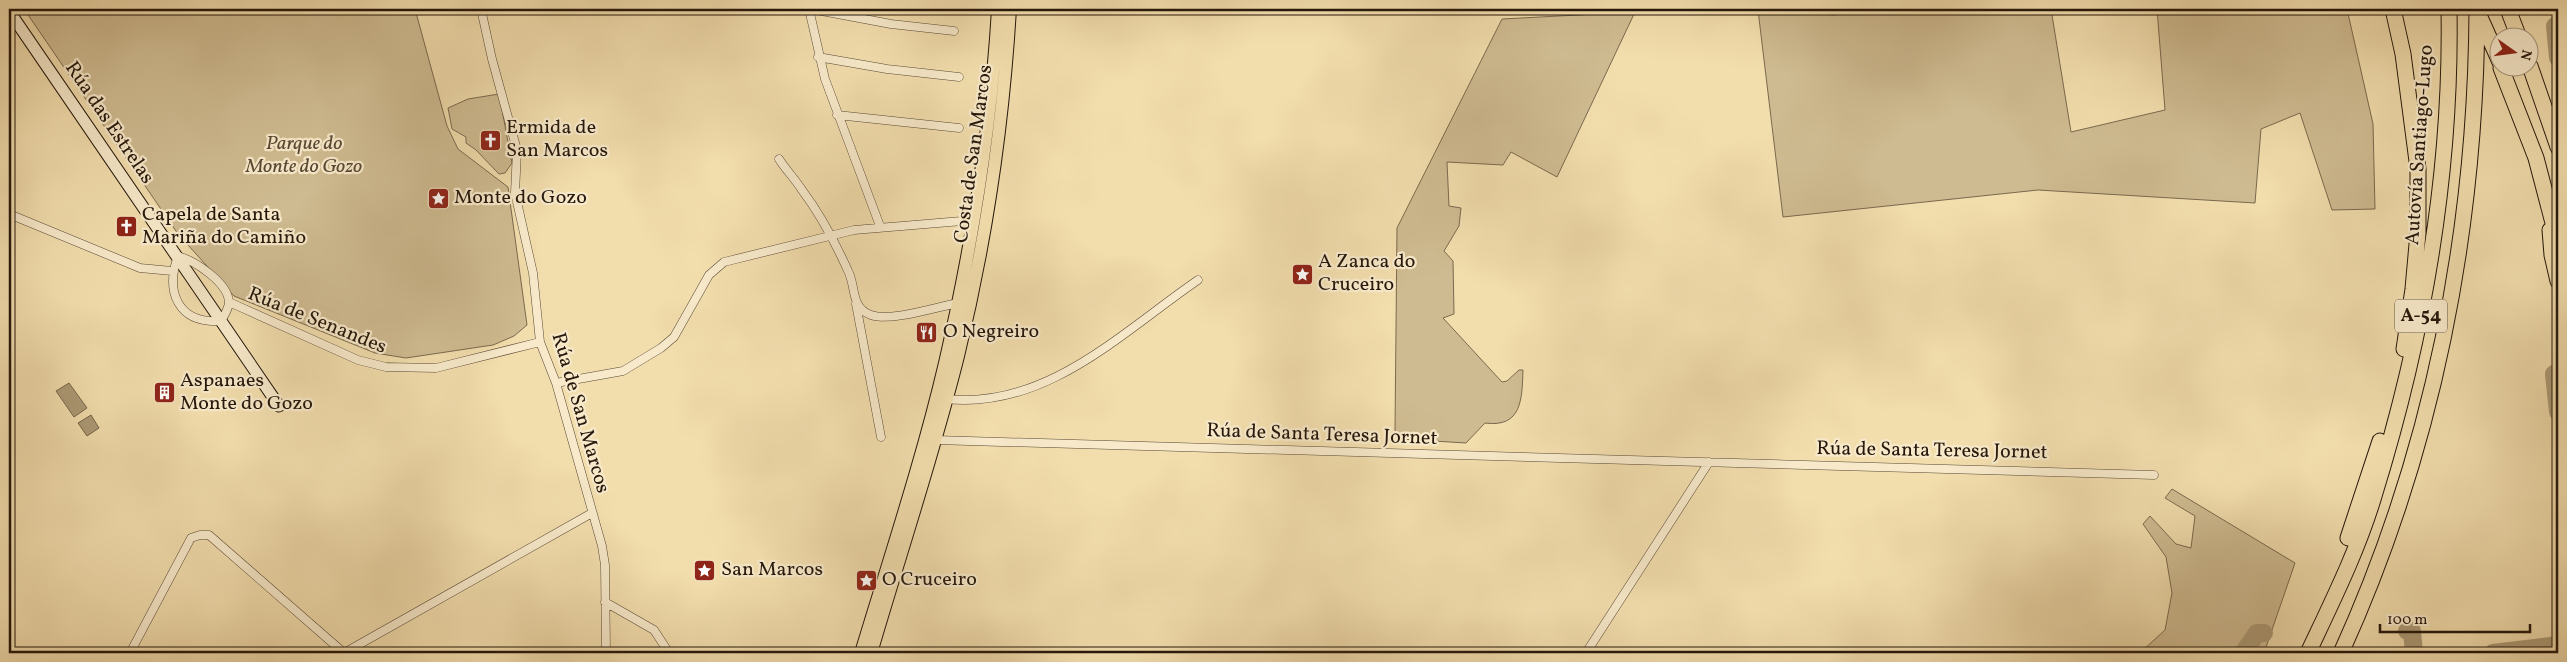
<svg xmlns="http://www.w3.org/2000/svg" width="2567" height="662" font-family="Vollkorn,serif">
	<rect width="100%" height="100%" fill="#f2ddad"/>
	<filter id="stains"><feTurbulence type="fractalNoise" baseFrequency=".004" numOctaves="4"/><feColorMatrix values="0 0 0 0 .2 0 0 0 0 .09 0 0 0 0 .02 0 0 0 .5 -.17"/></filter>
	<radialGradient id="worn" r=".72"><stop offset=".6" stop-color="#630" stop-opacity="0"/><stop offset="1" stop-color="#630" stop-opacity=".3"/></radialGradient>
	<path fill="#cfbb91" stroke="#7a694e" d="M24 9H415L447 126 458 149 508 187 527 325 514 336 493 345 406 358 375 353 234 296 178 234Z
		M1850 9H2051L2071 132 2165 110 2157 9H2347L2373 124 2375 209 2332 210 2300 113 2261 129 2255 203 2038 190 1783 217 1758 10 1835 15Z
		M1635 12 1557 177 1511 152 1503 165 1447 162 1449 206 1461 208 1459 226 1444 251 1453 261 1454 314 1443 318 1502 382 1507 381 1519 370H1523C1522 399 1522 428 1485 423L1466 443 1401 439 1395 431 1397 228 1502 19Z
		M499 94 512 163 505 173 499 174 476 150 466 143V137L452 129 448 108 468 99Z
		M2172 489 2295 563 2264 653H2089V648L2142 651 2165 630 2172 593 2166 557 2143 524 2150 516 2176 544 2191 548 2195 516 2165 498Z"/>
	<path fill="#ac9a76" stroke="#76664b" d="M69 383 87 408 74 417 56 391Z
		M91 415 99 428 87 436 78 423Z"/>
	<g fill="none" stroke-linecap="round" stroke-linejoin="round">
		<path stroke="#ac9a76" stroke-width="18" d="M2555 26 2558 58
			M2558 372 2554 374 2558 412
			M2407 631H2412L2414 653
			M2243 653 2257 633H2264
			M2493 653 2558 645"/>
		<defs>
			<path id="street" d="M481 9 492 59 517 150 515 193 533 273 540 342 556 383 602 546 605 565 606 653
				M809 9 825 79 880 226
				M811 9 891 24 954 31
				M818 57 887 69 959 77
				M837 115 959 128
				M779 159C786 170 795 179 802 190 821 215 836 244 849 273 856 289 851 308 871 315 891 322 936 307 958 303
				M9 214 140 268 172 271
				M178 256C195 261 229 283 229 303 228 310 224 316 221 321 178 324 165 292 178 256Z
				M229 302 358 360 386 367 436 368 540 342
				M856 304 881 437
				M556 383 623 371 661 348 674 337 709 275 724 262 854 230 974 220
				M946 399C1046 410 1122 332 1198 280
				M935 440 2154 475
				M605 602 654 630 669 653
				M130 653 191 538 200 535H209L344 653 592 513
				M1586 653 1709 462"/>
			<path id="secondary" d="M9 11 279 406"/>
			<path id="primary" d="M861 653C890 557 922 461 945 363 972 246 991 129 998 9
				M871 653C900 554 933 456 958 356 986 242 1003 126 1010 9"/>
			<path id="highway" d="M2393 9 2403 54 2418 169V233L2413 289 2404 349
				M2508 9 2519 38
				M2479 15 2500 62
				M2530 66 2558 147
				M2501 68 2536 158 2558 242
				M2550 230 2552 255 2558 281
				M2348 538 2380 441
				M2308 653C2332 602 2358 550 2374 496 2423 338 2452 175 2449 9
				M2341 653C2433 451 2476 231 2477 9"/>
		</defs>
		<use href="#street" stroke="#584834" stroke-width="9"/>
		<use href="#secondary" stroke="#25170b" stroke-width="13"/>
		<use href="#primary" stroke="#25170b" stroke-width="14"/>
		<use href="#highway" stroke="#25170b" stroke-width="17"/>
		<use href="#street" stroke="#f7e9ca" stroke-width="8"/>
		<use href="#secondary" stroke="#f7e9ca" stroke-width="11"/>
		<use href="#primary" stroke="#f2ddad" stroke-width="12"/>
		<use href="#highway" stroke="#f2ddad" stroke-width="15"/>
	</g>
	<defs>
		<symbol id="church-square" viewBox="-11 -11 22 22"><rect x="-9" y="-9" width="18" height="18" rx="4" fill="#8f2418" stroke="#f7e9ca"/><path d="M-1.2-6h2.4v3.5h3.3v2.4h-3.3V6h-2.4V-.1h-3.3v-2.4h3.3Z" fill="#fff"/></symbol>
		<symbol id="sight-square" viewBox="-11 -11 22 22"><rect x="-9" y="-9" width="18" height="18" rx="4" fill="#8f2418" stroke="#f7e9ca"/><path d="M0-6L1.8-2.2L6-1.7L2.9 1.2L3.7 5.4L0 3.3L-3.7 5.4L-2.9 1.2L-6-1.7L-1.8-2.2Z" fill="#fff"/></symbol>
		<symbol id="restaurant-square" viewBox="-11 -11 22 22"><rect x="-9" y="-9" width="18" height="18" rx="4" fill="#8f2418" stroke="#f7e9ca"/><path d="M-5-6h1v4h1v-4h1v4h1v-4h1v5L-1.5 .5V6h-2V.5L-5-1ZM5-6V6H3V1.5H1.5Q1.5-4 5-6Z" fill="#fff"/></symbol>
		<symbol id="building-square" viewBox="-11 -11 22 22"><rect x="-9" y="-9" width="18" height="18" rx="4" fill="#8f2418" stroke="#f7e9ca"/><path d="M-4-6H4V6H1V3H-1V6H-4ZM-2.5-4.3h1.7v1.8h-1.7ZM.8-4.3h1.7v1.8H.8ZM-2.5-1h1.7V.8h-1.7ZM.8-1h1.7V.8H.8Z" fill="#fff"/></symbol>
	</defs>
	<g fill-rule="evenodd">
		<use href="#church-square" x="478" y="128" width="25" height="25"/>
		<use href="#sight-square" x="426" y="186" width="25" height="25"/>
		<use href="#church-square" x="114" y="214" width="25" height="25"/>
		<use href="#sight-square" x="1290" y="262" width="25" height="25"/>
		<use href="#restaurant-square" x="914" y="320" width="25" height="25"/>
		<use href="#building-square" x="152" y="380" width="25" height="25"/>
		<use href="#sight-square" x="692" y="558" width="25" height="25"/>
		<use href="#sight-square" x="854" y="568" width="25" height="25"/>
	</g>
	<g text-anchor="middle" dominant-baseline="central" stroke-width="4.5" stroke-linejoin="round" paint-order="stroke">
		<rect fill="#f7e9ca" stroke="#645644" stroke-width="1" x="2395" y="299.5" width="52" height="33" rx="4"/>
		<g font-size="19" font-weight="bold" fill="#25170b">
			<text x="2421" y="316">A-54</text>
		</g>
		<g font-size="20" fill="#25170b" stroke="#f7e9ca">
			<text transform="translate(109 123) rotate(56)">Rúa das Estrelas</text>
			<text transform="translate(2420 145) rotate(-86)">Autovía Santiago-Lugo</text>
			<text transform="translate(974 154) rotate(-82)">Costa de San Marcos</text>
			<text transform="translate(317 321) rotate(22)">Rúa de Senandes</text>
			<text transform="translate(580 413) rotate(74)">Rúa de San Marcos</text>
			<text transform="translate(1322 435) rotate(2)">Rúa de Santa Teresa Jornet</text>
			<text transform="translate(1932 451) rotate(1)">Rúa de Santa Teresa Jornet</text>
		</g>
		<g font-size="20" fill="#25170b" stroke="#f7e9ca" text-anchor="start">
			<text x="506" y="128">Ermida de<tspan x="506" dy="23">San Marcos</tspan></text>
			<text x="454" y="198">Monte do Gozo</text>
			<text x="142" y="215">Capela de Santa<tspan x="142" dy="23">Mariña do Camiño</tspan></text>
			<text x="1318" y="262">A Zanca do<tspan x="1318" dy="23">Cruceiro</tspan></text>
			<text x="943" y="332">O Negreiro</text>
			<text x="180" y="381">Aspanaes<tspan x="180" dy="23">Monte do Gozo</tspan></text>
			<text x="721" y="570">San Marcos</text>
			<text x="882" y="580">O Cruceiro</text>
		</g>
		<g font-size="20" font-style="italic" fill="#584833" stroke="#f7e9ca">
			<text x="304" y="144">Parque do<tspan x="304" dy="23">Monte do Gozo</tspan></text>
		</g>
	</g>
	<rect width="2567" height="662" fill="none" stroke="#f2ddad" stroke-width="30"/>
	<rect x="10" y="10" width="2547" height="642" fill="none" stroke="#25170b" stroke-width="2.5"/>
	<rect x="15" y="15" width="2537" height="632" fill="none" stroke="#25170b"/>
	<g transform="translate(2514 52) rotate(104)"><circle r="24" fill="#f7e9ca" stroke="#a3957e"/>
	<path d="M0-4L9 19L0 12L-9 19Z" fill="#8f2418"/>
	<text y="-8" font-size="14" font-weight="bold" text-anchor="middle" fill="#25170b">N</text>
	</g>
	<path d="M2380 624v8h150v-8" fill="none" stroke="#25170b" stroke-width="2.5"/>
	<text x="2387" y="624" font-size="15" fill="#25170b" stroke="#f7e9ca" stroke-width="4" paint-order="stroke">100 m</text>
	<rect width="100%" height="100%" filter="url(#stains)"/>
	<rect width="100%" height="100%" fill="url(#worn)"/>
</svg>
